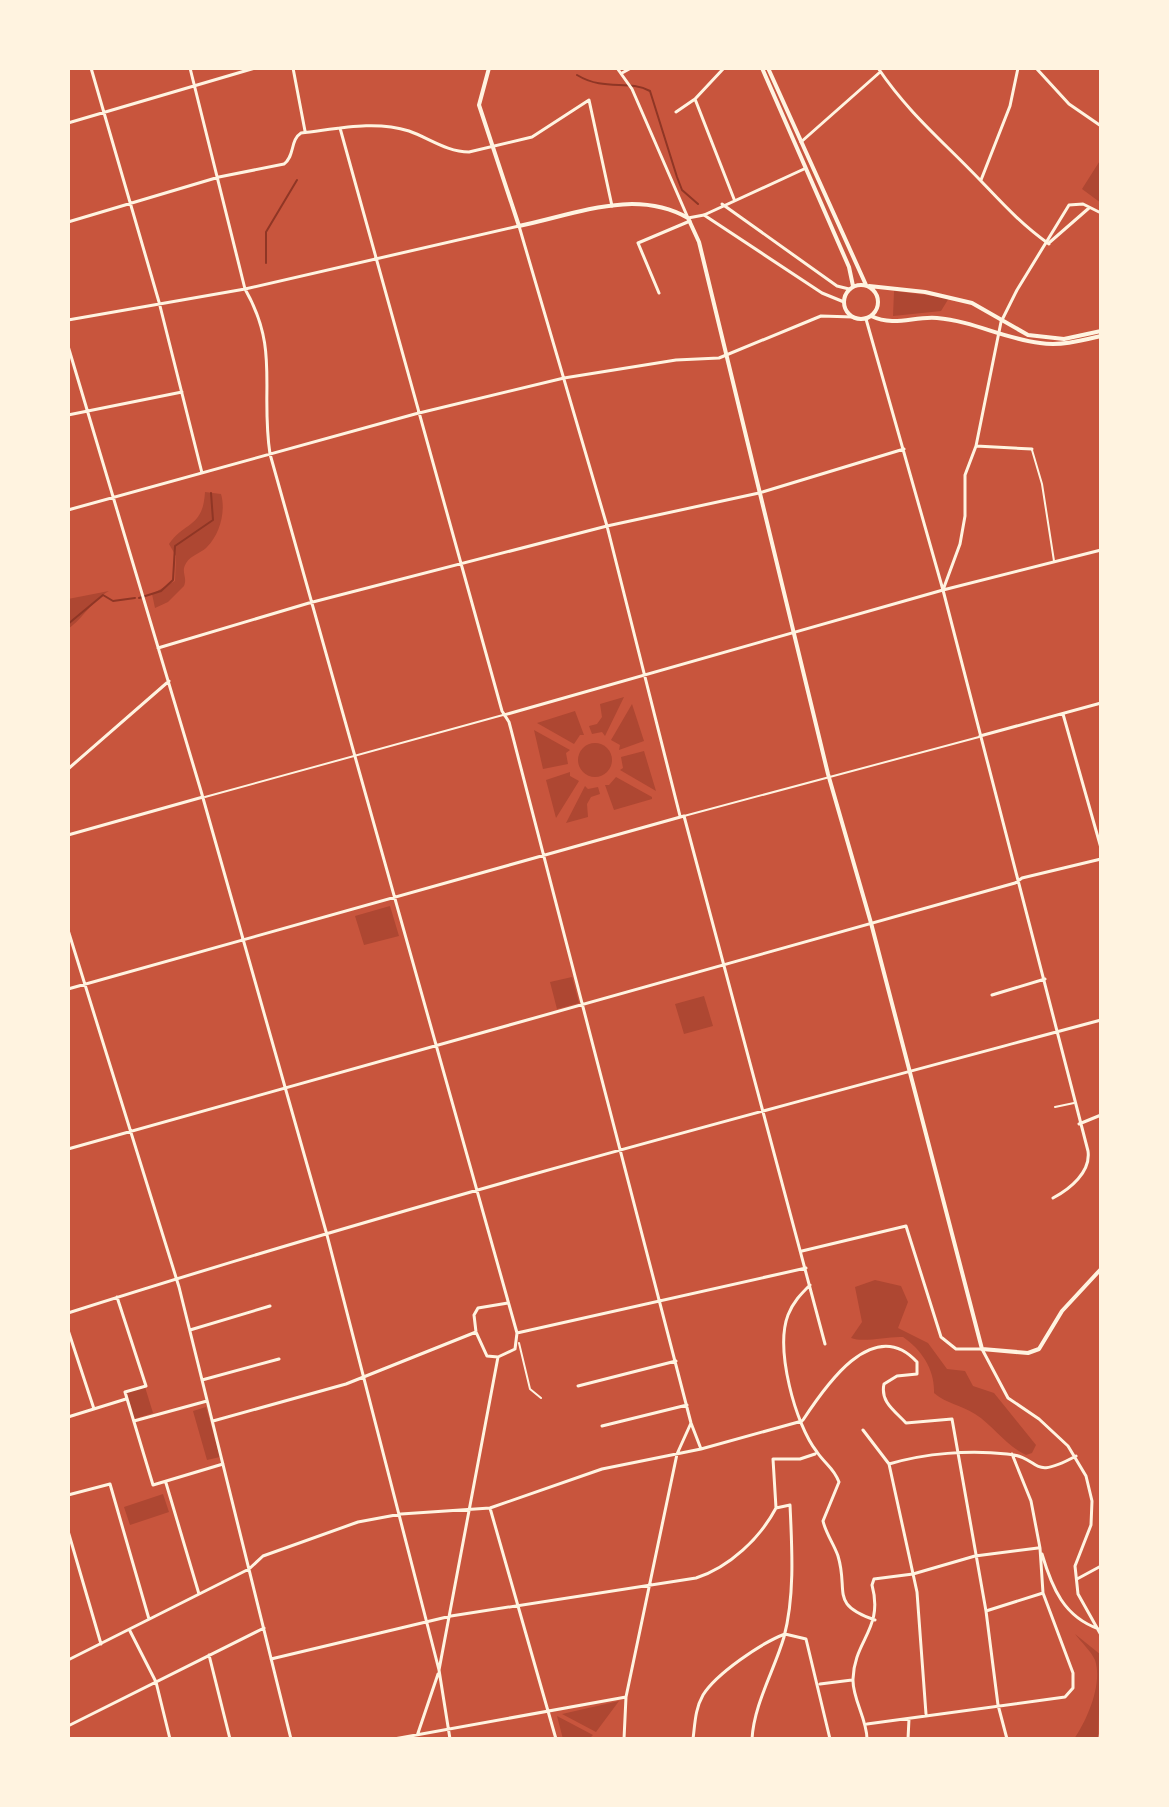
<svg xmlns="http://www.w3.org/2000/svg" width="1169" height="1807" font-family="Overpass,sans-serif">
	<rect width="100%" height="100%" fill="#c8553d"/>
	<path fill="#ae4732" d="M1101 159V203L1082 189Z
		M894 291 949 298 941 311 893 316Z
		M205 492 221 494C226 511 220 534 207 547 199 555 188 555 184 568 183 575 187 578 184 586L168 602 155 608 152 594 175 581 176 556 169 544C185 521 203 528 205 492Z
		M109 591C90 602 85 617 68 629V599Z
		M624 697 605 736 602 732 592 734 589 726 597 724 602 717 600 704Z
		M632 704 644 741 619 750 620 745 611 740Z
		M575 711 584 735H580L574 744 537 723Z
		M534 730 570 750 566 753 568 764 543 769Z
		M578 760a17 17 0 1 1 34 0a17 17 0 1 1-34 0Z
		M644 751 656 791 620 770 623 768 621 757Z
		M570 772V776L579 781 556 818 546 780Z
		M616 777 652 797V799L614 810 605 785H609Z
		M585 786 588 789 598 787 600 794 591 797 587 804 588 817 566 823Z
		M390 906 399 936 364 945 355 916Z
		M572 977 579 1003 557 1009 550 982Z
		M704 996 713 1026 684 1034 675 1004Z
		M875 1280 901 1286 908 1302 898 1328 928 1343 947 1369 965 1371 973 1386 994 1393 1036 1445 1032 1453 1026 1455C1006 1446 994 1426 975 1414 961 1405 947 1404 934 1393 935 1370 922 1350 903 1337 887 1336 864 1343 851 1338L862 1322 855 1287Z
		M145 1387 153 1413 134 1419 127 1393Z
		M206 1407 220 1457 207 1460 193 1411Z
		M163 1494 169 1512 130 1525 124 1507Z
		M1075 1634 1101 1655 1098 1739H1074C1087 1720 1103 1684 1095 1660 1091 1651 1081 1642 1075 1634Z
		M619 1701 596 1732 562 1714Z
		M557 1716 593 1735 589 1739H563Z"/>
	<g fill="none" stroke-linecap="round" stroke-linejoin="round">
		<path stroke="#8f3625" stroke-width="2" d="M577 75C605 92 628 79 650 91L677 177 682 190 698 204
			M266 263V232L297 180
			M139 598 161 591 173 580 175 546 213 520 211 493
			M68 624 103 595 113 601 135 598"/>
		<path stroke="#fff3e0" stroke-width="2" d="M1032 450 1042 484 1054 561
			M519 1343 530 1389 541 1398"/>
		<path stroke="#fff3e0" stroke-width="2" d="M205 797 503 715
			M684 816 979 737
			M1055 1107 1074 1103"/>
		<path stroke="#fff3e0" stroke-width="3" d="M91 68 159 302 202 473
			M190 68 245 289C280 350 260 389 270 454L517 1333 515 1349 498 1357 487 1356 476 1332 474 1315 478 1308 508 1303
			M293 68 305 131
			M617 68 632 89 688 218 704 215 804 169
			M878 68C909 114 944 142 981 181 1003 204 1022 225 1049 244
			M1036 68 1069 104 1101 126
			M622 73 631 68
			M695 99 734 199
			M676 112 695 99 724 68
			M68 123 255 68
			M340 128 502 711 509 722 691 1423 701 1449
			M801 142 879 73
			M981 180 1010 106 1018 68
			M722 204 837 286 849 289
			M704 215 822 293 844 302
			M68 222 219 177 284 164C295 156 290 140 301 133 337 129 374 120 409 131 429 138 447 152 469 152L532 137 589 100 612 206
			M1050 242 1089 208
			M659 293 638 243 690 221
			M866 319 943 590 1088 1151C1091 1172 1070 1189 1053 1198
			M68 320 245 289 519 226 607 526 680 816
			M68 346 201 791 327 1235 439 1670
			M68 415 182 392
			M976 446 1032 449
			M68 510 415 414 564 378 676 360 719 358 821 316 853 317
			M943 590 960 544 965 516V475L976 446 1001 322 1017 290 1069 205 1083 204 1101 213
			M158 648 309 603 607 526 759 493 904 449
			M1063 714 1101 848
			M504 715 943 590 1101 550
			M980 736 1101 703
			M68 769 169 681
			M68 835 203 797
			M68 930 179 1287 291 1739
			M68 989 684 816 825 1344
			M992 995 1045 979
			M1079 1124 1101 1115
			M68 1149 1015 883 1022 878 1101 859
			M802 1251 906 1226 941 1337 956 1349H982L1008 1398 1039 1419 1068 1446 1086 1476 1092 1501 1091 1525 1075 1566 1078 1594 1101 1635
			M810 1285C801 1294 793 1302 788 1315 775 1349 795 1424 817 1452 825 1464 834 1468 839 1482L823 1521C826 1534 834 1544 838 1556 849 1592 829 1604 875 1620
			M117 1297 146 1386 125 1392 153 1485 223 1464
			M68 1313C409 1204 755 1113 1101 1020
			M68 1330 94 1409
			M190 1330 270 1306
			M517 1333 806 1268
			M202 1380 279 1359
			M578 1386 676 1361
			M68 1417 126 1399
			M803 1420C824 1388 873 1314 917 1362V1374L897 1376 884 1384C880 1402 895 1411 906 1423L952 1419 986 1611 998 1705 1007 1739
			M134 1421 207 1401
			M213 1421 346 1384 476 1332
			M602 1426 687 1405
			M863 1430 889 1464 917 1592 926 1714
			M889 1464C926 1453 969 1450 1007 1454 1043 1457 1028 1482 1076 1456
			M166 1483 199 1594
			M68 1495 110 1484 149 1619
			M490 1508 556 1739
			M776 1508 773 1459H800L815 1454
			M68 1531 101 1644
			M1042 1554C1052 1588 1064 1617 1099 1629
			M1077 1579 1101 1566
			M986 1611 1043 1593
			M130 1631 156 1682 170 1739
			M209 1655 230 1739
			M271 1659 451 1616 696 1578C730 1567 760 1538 776 1508
			M68 1660 249 1569 263 1556 358 1522 401 1514 490 1508 602 1469 701 1449 802 1421
			M820 1684 852 1680
			M867 1724 1065 1697 1073 1688V1673L1043 1593 1040 1548 1031 1501 1012 1454
			M68 1726 264 1628
			M394 1739 626 1697
			M416 1739 438 1674
			M450 1739 439 1670 498 1357
			M624 1739 626 1697 677 1454 691 1423
			M693 1739C695 1724 695 1709 703 1695 716 1674 761 1643 785 1634L806 1639 830 1739
			M752 1739C754 1704 774 1671 784 1637 795 1595 792 1548 790 1505L776 1508
			M867 1739C867 1719 852 1698 853 1679 854 1640 884 1629 872 1585L874 1579 913 1574 975 1556 1038 1548
			M908 1739 909 1719
			M1100 1739 1101 1729"/>
		<path stroke="#fff3e0" stroke-width="4" d="M489 68 479 105 519 226C577 214 635 188 688 218L699 242 828 774 871 923 982 1349 1028 1353 1039 1349 1062 1311 1101 1269
			M762 68 849 267 853 286
			M768 68 866 285
			M844 302a17 17 0 1 1 34 0a17 17 0 1 1-34 0Z
			M869 286 925 292 972 303 1028 335 1064 339 1101 331
			M871 316C895 327 913 316 937 318 973 321 1005 339 1040 343 1061 346 1080 341 1101 336"/>
	</g>
	<rect width="1169" height="1807" fill="none" stroke="#fff3e0" stroke-width="140"/>
</svg>
